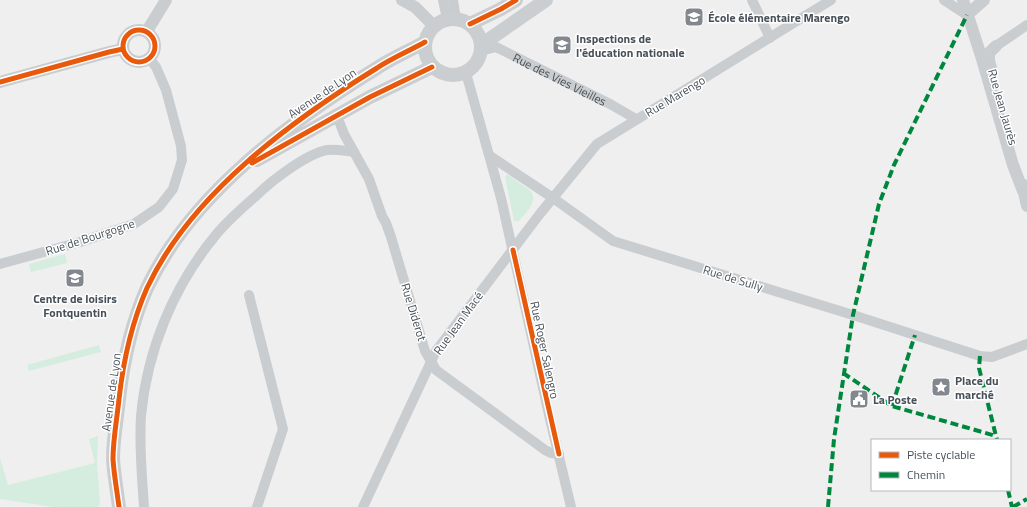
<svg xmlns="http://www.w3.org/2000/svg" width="1027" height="507" font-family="'Titillium Web',sans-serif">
	<rect width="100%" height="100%" fill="#efefef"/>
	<path fill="#d5eddf" d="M507 174 531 191C538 203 526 212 519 221H514L505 177Z
		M65 254 67 263 31 272 29 264Z
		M99 345 101 352 29 371 27 365Z
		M98 436 97 463 100 504 98 507H53L0 499V458L8 485 95 463 89 439Z"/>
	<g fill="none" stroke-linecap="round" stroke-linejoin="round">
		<g stroke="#cacdd0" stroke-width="10">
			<path d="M443 0 447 19"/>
			<path d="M453 0 456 19"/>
			<path d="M752 0 770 38"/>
			<path d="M944 0 967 15"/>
			<path d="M996 46 1027 25"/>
			<path id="s1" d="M481 51 496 47 610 104 636 119"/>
			<path d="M466 73 501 198 549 415 571 507"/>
			<path d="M337 116 344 134 369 179 382 216 386 223 391 237 425 351 436 370 545 450 551 453 559 454"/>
			<path d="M490 156 553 198 613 241 853 315 980 356 992 357 1027 344"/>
			<path d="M0 264 80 242 134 224 159 207 173 189 182 160 181 146 166 90 156 67 149 58"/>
			<path d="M249 295 283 429 257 507"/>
			<path d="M144 507C142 477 139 446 141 416 147 351 173 287 215 236 227 221 241 209 256 196 271 181 306 154 327 150 336 149 345 151 354 152"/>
			<path d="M363 507 436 351 539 215 597 144 831 0"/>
		</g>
		<path stroke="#cacdd0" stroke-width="12" d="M402 0 415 7 434 26
			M963 0 982 59 1013 165 1023 191
			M967 15 984 0
			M123 46a16 16 0 1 1 32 0a16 16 0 1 1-32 0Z
			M147 31 166 0
			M991 68 989 61V53L996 46
			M0 82 109 52 123 49
			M1022 184 1027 206"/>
		<path stroke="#cbced0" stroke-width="14" d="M425 47a28 28 0 1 1 56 0a28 28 0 1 1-56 0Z
			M470 24 501 9 516 0
			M481 45 546 0
			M257 160 370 97 432 67
			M119 507C117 491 114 475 113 459 113 439 117 419 119 399 123 363 132 322 147 288 191 194 291 121 377 68 392 58 409 51 425 42"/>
		<path stroke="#00873e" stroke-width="4" stroke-dasharray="8 4" stroke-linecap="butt" d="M980 356 979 368 997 440
			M843 373 892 406 996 436
			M892 406 915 335
			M1008 490 1012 507
			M828 507 834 439 853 315 879 204 894 165 967 15
			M1013 507 1027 499"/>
		<defs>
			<path id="cycleway" d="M470 24 501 9 516 0
				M123 46a16 16 0 1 1 32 0a16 16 0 1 1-32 0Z
				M0 82 109 52 123 49
				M252 163 370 97 432 67
				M513 250 559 454
				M119 507C117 491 114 475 113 459 113 439 117 419 119 399 123 363 132 322 147 288 191 194 291 121 377 68 392 58 409 51 425 42"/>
		</defs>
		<use href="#cycleway" stroke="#fff" stroke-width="8"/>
		<use href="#cycleway" stroke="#e8590c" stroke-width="5"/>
	</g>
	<defs>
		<symbol id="school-square" viewBox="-11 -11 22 22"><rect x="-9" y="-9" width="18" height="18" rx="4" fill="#82888e" stroke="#fff"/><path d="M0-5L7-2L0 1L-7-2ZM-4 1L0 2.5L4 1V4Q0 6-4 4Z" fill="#fff"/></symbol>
		<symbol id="sight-square" viewBox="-11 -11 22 22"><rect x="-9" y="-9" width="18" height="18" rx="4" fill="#82888e" stroke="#fff"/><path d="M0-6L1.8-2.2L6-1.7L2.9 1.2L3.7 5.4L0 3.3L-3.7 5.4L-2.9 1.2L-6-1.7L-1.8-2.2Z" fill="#fff"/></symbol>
		<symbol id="civic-square" viewBox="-11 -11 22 22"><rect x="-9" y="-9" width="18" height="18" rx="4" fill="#82888e" stroke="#fff"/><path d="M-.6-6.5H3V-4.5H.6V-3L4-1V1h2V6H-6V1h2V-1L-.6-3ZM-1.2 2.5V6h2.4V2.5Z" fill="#fff"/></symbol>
	</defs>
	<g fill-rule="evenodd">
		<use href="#school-square" x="683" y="6" width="22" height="22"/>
		<use href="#school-square" x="551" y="34" width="22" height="22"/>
		<use href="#school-square" x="64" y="267" width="22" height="22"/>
		<use href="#sight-square" x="930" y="376" width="22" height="22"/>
		<use href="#civic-square" x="848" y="388" width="22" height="22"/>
	</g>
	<g text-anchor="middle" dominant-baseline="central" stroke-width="3" stroke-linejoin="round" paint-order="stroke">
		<g font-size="12" font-weight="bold" fill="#475059" stroke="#fff" text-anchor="start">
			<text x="708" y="17">École élémentaire Marengo</text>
			<text x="576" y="38">Inspections de<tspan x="576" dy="14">l'éducation nationale</tspan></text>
			<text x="75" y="298" text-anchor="middle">Centre de loisirs<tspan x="75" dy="14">Fontquentin</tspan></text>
			<text x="955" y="380">Place du<tspan x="955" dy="14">marché</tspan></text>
			<text x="873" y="399">La Poste</text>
		</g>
		<g font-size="12" fill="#475059" stroke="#fff">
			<text stroke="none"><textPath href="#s1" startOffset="87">Rue des Vies Vieilles</textPath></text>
			<text transform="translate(322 93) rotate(-34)">Avenue de Lyon</text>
			<text transform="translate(675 96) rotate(-31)">Rue Marengo</text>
			<text transform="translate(1003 107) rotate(74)">Rue Jean Jaurès</text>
			<text transform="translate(90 237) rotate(-18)">Rue de Bourgogne</text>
			<text transform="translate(733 278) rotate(17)">Rue de Sully</text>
			<text transform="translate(414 312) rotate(73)">Rue Diderot</text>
			<text transform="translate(458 323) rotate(-54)">Rue Jean Macé</text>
			<text transform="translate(545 350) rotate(78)">Rue Roger Salengro</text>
			<text transform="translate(111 392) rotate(-82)">Avenue de Lyon</text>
		</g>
	</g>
	<rect x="871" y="439" width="140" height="52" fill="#ffffff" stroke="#b5b9bd"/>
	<rect x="879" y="452" width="20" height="6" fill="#e8590c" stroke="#b5b9bd"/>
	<text x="907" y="459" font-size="12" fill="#475059">Piste cyclable</text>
	<rect x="879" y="472" width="20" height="6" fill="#00873e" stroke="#b5b9bd"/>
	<text x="907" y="479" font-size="12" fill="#475059">Chemin</text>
</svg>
